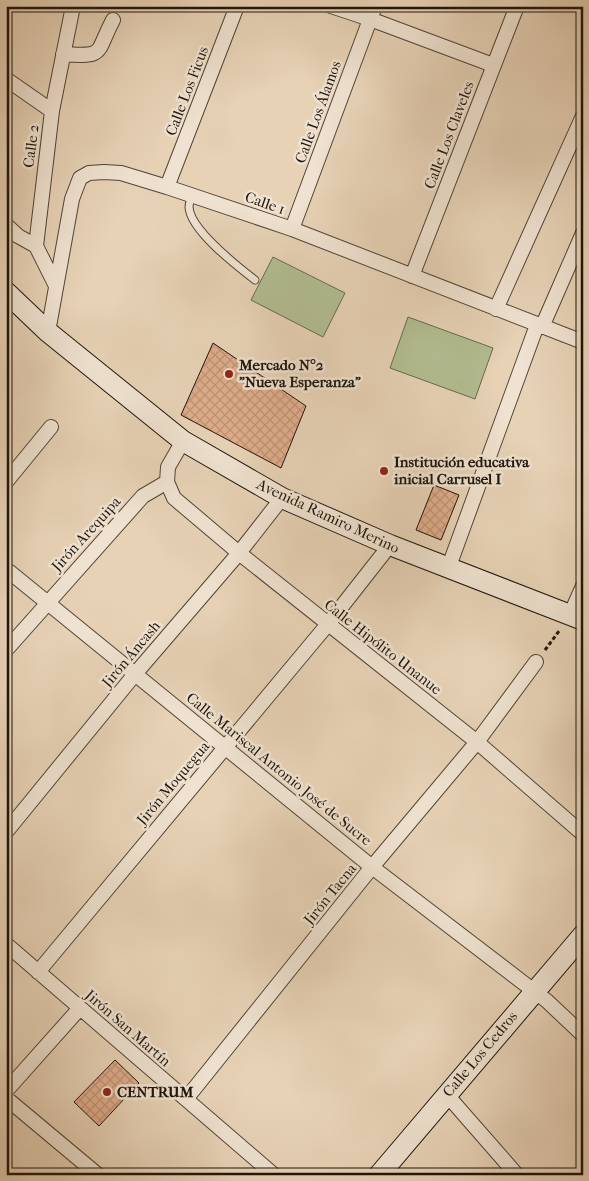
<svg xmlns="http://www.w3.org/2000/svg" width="589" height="1181" font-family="'IM FELL French Canon',serif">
	<defs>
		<pattern id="building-cross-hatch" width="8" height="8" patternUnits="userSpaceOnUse" patternTransform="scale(1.25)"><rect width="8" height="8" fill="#dfac8a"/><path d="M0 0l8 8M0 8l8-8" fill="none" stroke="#bf9376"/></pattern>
	</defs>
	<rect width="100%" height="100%" fill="#e7d2b6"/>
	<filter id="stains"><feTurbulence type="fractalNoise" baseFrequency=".004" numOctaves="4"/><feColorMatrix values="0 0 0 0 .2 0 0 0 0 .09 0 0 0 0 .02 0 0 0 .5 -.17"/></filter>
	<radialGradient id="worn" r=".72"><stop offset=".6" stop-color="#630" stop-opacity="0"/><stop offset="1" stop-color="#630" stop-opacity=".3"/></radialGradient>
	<path fill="#b1bd91" stroke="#68694e" d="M273 257 345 293 323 337 251 300Z
		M408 317 493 348 475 399 390 368Z"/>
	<path fill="url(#building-cross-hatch)" stroke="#1e150b" d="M213 343 306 406 281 468 181 415Z
		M434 485 459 495 441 540 416 530Z
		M115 1060 139 1083 99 1126 74 1102Z"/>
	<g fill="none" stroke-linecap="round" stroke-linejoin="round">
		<defs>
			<path id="lane" d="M192 195C191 199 189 203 189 207 190 230 237 266 255 280"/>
			<path id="street" d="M331 6 370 19 493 65
				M63 54C106 57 95 54 113 20
				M6 79 52 111
				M167 187 237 6
				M6 225 18 236 36 246
				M292 229 375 6
				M412 276 517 6
				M56 286 36 246 52 111 73 6
				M496 309 583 116
				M542 327 583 233
				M48 332 72 199 80 178 89 173 104 172 121 173 167 187 292 229 583 342
				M6 482 51 427
				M167 482 174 498 239 553 477 742 583 834
				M6 569 372 867 547 1001 583 1035
				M448 569 537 325
				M570 615 583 586
				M6 650 143 496 167 482 168 467 183 441
				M6 832 135 674 239 553 282 498
				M6 944 274 1175
				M38 972 328 624 390 545
				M6 1091 80 1008
				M447 1095 517 1175
				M6 1098 98 1175
				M186 1099 372 867 477 742 536 662"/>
			<path id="secondary" d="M6 292 48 332 183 441 282 498 390 545 583 620
				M379 1175 583 935"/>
		</defs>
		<use href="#lane" stroke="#504436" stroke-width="9"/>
		<use href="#street" stroke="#504436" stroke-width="16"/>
		<use href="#secondary" stroke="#1e150b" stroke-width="22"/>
		<path stroke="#1e150b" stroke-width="3" stroke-dasharray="4 2.5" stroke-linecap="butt" d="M545 650 559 631"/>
		<use href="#lane" stroke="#efe2d0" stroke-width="7"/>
		<use href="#street" stroke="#efe2d0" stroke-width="14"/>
		<use href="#secondary" stroke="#efe2d0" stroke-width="20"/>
	</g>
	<g fill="#8f2418" stroke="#efe2d0" stroke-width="2">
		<circle cx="229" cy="374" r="5"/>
		<circle cx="384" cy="471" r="5"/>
		<circle cx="107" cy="1092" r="5"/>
	</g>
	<g text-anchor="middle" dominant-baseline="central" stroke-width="5" stroke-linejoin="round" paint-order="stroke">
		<g font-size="15" fill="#1e150b" stroke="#efe2d0">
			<text transform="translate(187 91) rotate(-69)">Calle Los Ficus</text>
			<text transform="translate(318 112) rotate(-70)">Calle Los Álamos</text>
			<text transform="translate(449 135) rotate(-69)">Calle Los Claveles</text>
			<text transform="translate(31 146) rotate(-83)">Calle 2</text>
			<text transform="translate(265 203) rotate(19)">Calle 1</text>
			<text transform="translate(328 516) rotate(25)">Avenida Ramiro Merino</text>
			<text transform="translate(86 534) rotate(-48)">Jirón Arequipa</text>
			<text transform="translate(383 647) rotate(38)">Calle Hipólito Unanue</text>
			<text transform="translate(131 654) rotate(-50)">Jirón Áncash</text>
			<text transform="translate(279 769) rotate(39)">Calle Mariscal Antonio José de Sucre</text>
			<text transform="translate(173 783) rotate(-50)">Jirón Moquegua</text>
			<text transform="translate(330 894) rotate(-51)">Jirón Tacna</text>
			<text transform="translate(128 1028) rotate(41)">Jirón San Martín</text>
			<text transform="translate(480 1054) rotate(-50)">Calle Los Cedros</text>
		</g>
		<g font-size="15" font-weight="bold" fill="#1e150b" stroke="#efe2d0" text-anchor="start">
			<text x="239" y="365">Mercado N°2<tspan x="239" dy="17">"Nueva Esperanza"</tspan></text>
			<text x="394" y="462">Institución educativa<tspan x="394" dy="17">inicial Carrusel I</tspan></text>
			<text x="117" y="1092">CENTRUM</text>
		</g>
	</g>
	<rect width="589" height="1181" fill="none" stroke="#e7d2b6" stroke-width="25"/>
	<rect x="8" y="8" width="574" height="1166" fill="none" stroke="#1e150b" stroke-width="2.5"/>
	<rect x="12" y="12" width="564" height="1156" fill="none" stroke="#1e150b"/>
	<rect width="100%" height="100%" filter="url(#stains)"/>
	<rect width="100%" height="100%" fill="url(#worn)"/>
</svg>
